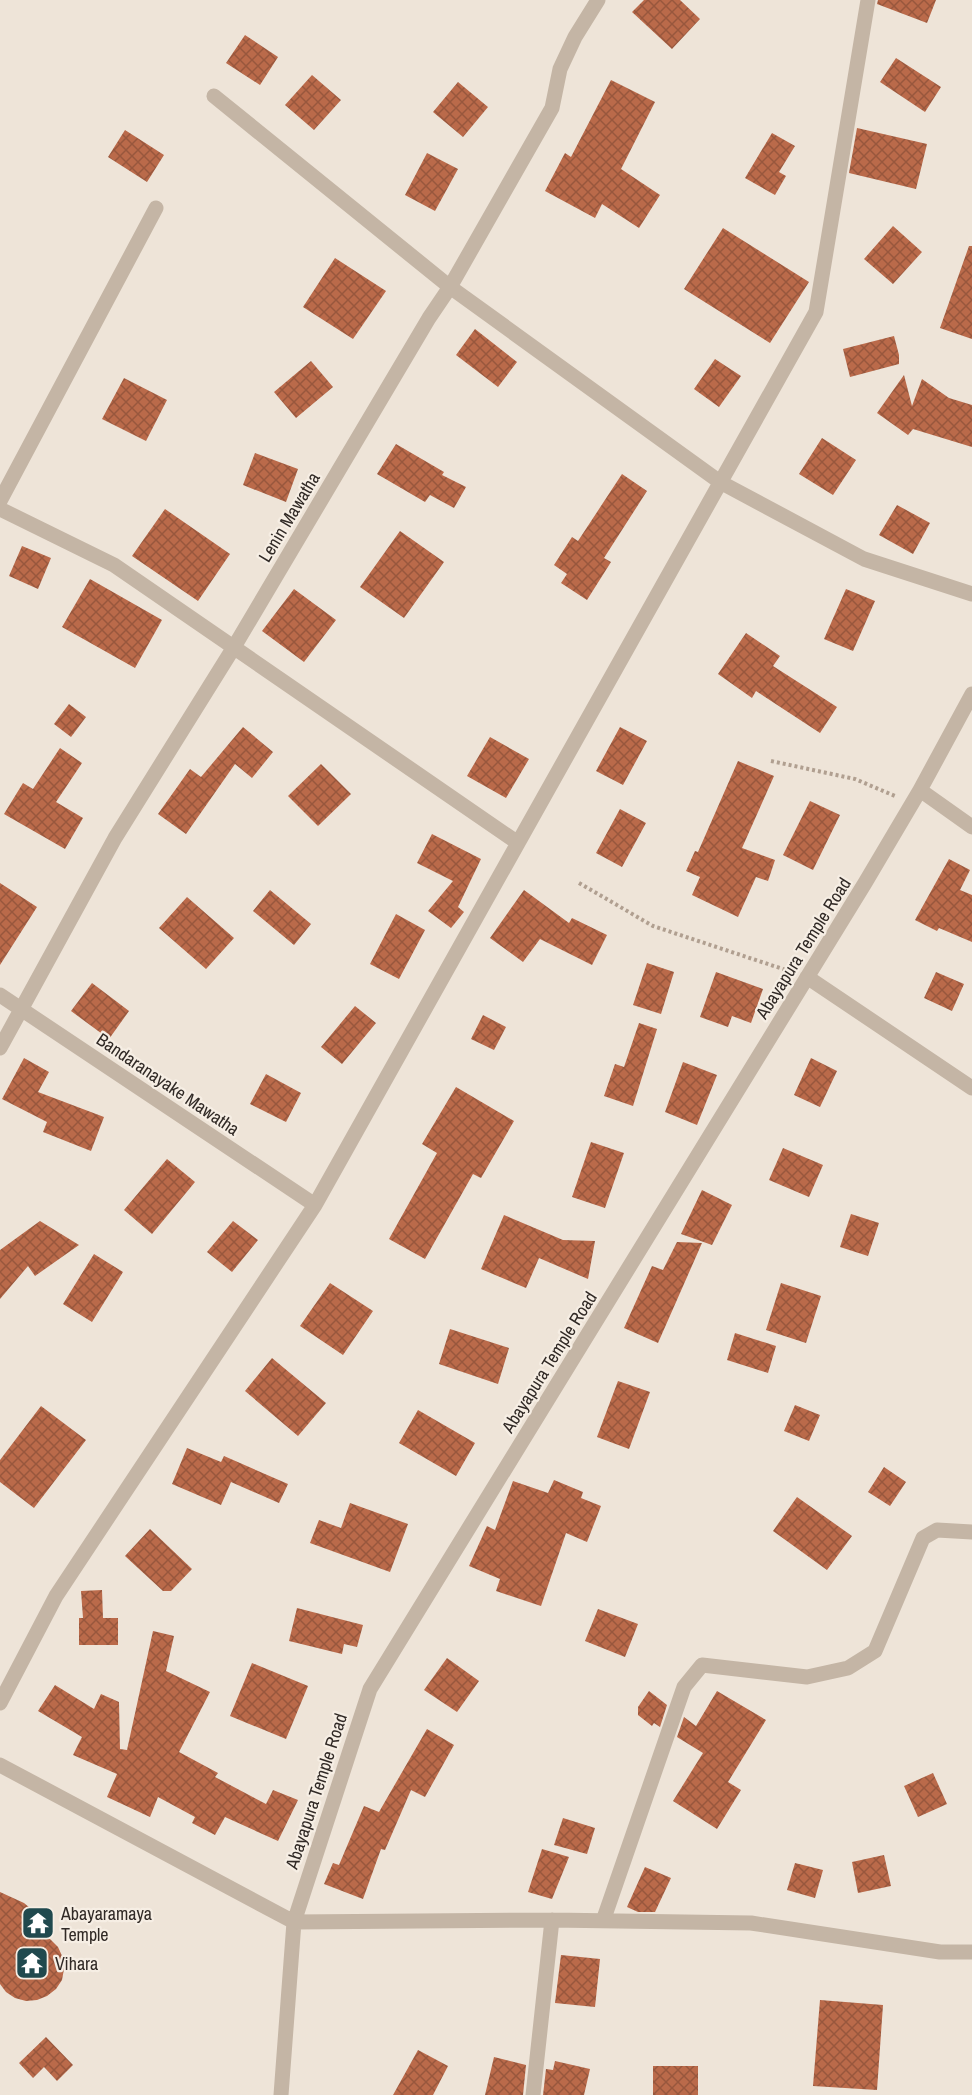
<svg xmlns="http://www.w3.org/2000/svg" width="972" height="2095" font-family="'Archivo Narrow',sans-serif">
	<defs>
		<pattern id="building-cross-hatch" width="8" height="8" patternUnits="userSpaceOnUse" patternTransform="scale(1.5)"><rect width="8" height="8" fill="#ba6a4a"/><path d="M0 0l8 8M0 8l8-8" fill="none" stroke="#98573d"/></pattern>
	</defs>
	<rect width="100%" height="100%" fill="#eee4d8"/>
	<path fill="url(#building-cross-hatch)" d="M644 0H680L700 19 672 49 632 12Z
		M878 0H936L927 23 877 4Z
		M245 35 278 57 260 85 226 63Z
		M896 58 941 87 925 112 880 82Z
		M312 75 341 100 314 130 285 105Z
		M611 80 655 102 621 169 660 195 639 228 602 204 595 218 545 191 565 153 571 157Z
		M458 82 488 107 463 137 433 112Z
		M857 128 927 144 916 189 849 173Z
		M125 130 164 155 147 182 108 157Z
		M772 133 795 146 779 172 786 176 775 195 745 178Z
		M427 153 458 169 435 211 405 195Z
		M893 226 922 252 893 284 864 259Z
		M723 228 809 282 770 343 684 289Z
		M969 246H972V339L940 328Z
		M335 258 386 291 353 339 303 307Z
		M475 329 517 362 498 387 456 355Z
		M894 336 899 355V364L850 377 843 349Z
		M715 359 741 376 719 407 694 389Z
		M311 361 333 387 296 418 274 392Z
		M904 375 912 406 922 379 949 398 972 405V447L913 429 908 435 877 413Z
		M124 378 167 400 146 441 102 419Z
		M822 438 856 460 833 495 799 474Z
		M396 444 444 472 442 475 466 487 454 508 430 495 425 502 377 474Z
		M255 453 298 469 286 502 243 485Z
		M622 474 647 491 604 558 611 562 587 600 561 583 567 574 554 565 572 537 578 541Z
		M897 505 930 523 913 554 879 535Z
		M165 509 230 554 198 601 132 556Z
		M400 531 444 562 404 618 360 587Z
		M22 546 51 558 38 589 9 576Z
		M90 579 162 620 135 668 62 627Z
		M294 589 336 620 304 662 262 631Z
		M846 589 875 601 853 651 824 639Z
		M746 633 780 656 773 666 837 707 820 733 756 691 752 698 718 674Z
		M69 704 86 717 71 737 54 724Z
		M243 727 273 752 252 778 235 764 186 834 158 814 190 769 201 777Z
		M620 727 647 741 623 785 596 771Z
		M490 737 529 759 506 798 467 776Z
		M60 748 82 763 56 802 83 818 65 849 4 814 23 783 33 789Z
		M738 761 774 776 742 848 775 860 768 881 756 877 738 917 692 895 700 877 686 871 695 851 698 852Z
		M321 764 351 794 318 826 288 796Z
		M810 801 840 815 813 870 783 855Z
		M620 809 646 823 622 867 596 853Z
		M432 834 481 859 458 907 464 912 451 928 428 911 453 881 417 863Z
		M949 859 970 870 960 890 972 895V942L939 928 937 931 915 920Z
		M0 883 37 907 0 965Z
		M270 890 311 924 294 945 253 911Z
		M524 890 569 923 572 918 607 935 592 965 540 939 523 962 490 938Z
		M187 897 234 938 206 969 159 928Z
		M396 914 425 930 399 979 370 964Z
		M647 963 674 972 661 1014 633 1005Z
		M716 972 763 989 751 1023 732 1016 728 1027 700 1017Z
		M936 972 964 984 952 1011 924 998Z
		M92 983 129 1011 109 1039 71 1011Z
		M355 1006 376 1023 342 1064 321 1047Z
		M483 1015 506 1027 494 1050 471 1039Z
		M639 1023 657 1029 633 1106 604 1096 615 1064 624 1067Z
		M24 1058 49 1072 38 1092 104 1117 91 1151 43 1132 47 1122 2 1099Z
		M811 1058 837 1071 820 1107 794 1095Z
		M683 1062 717 1075 697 1125 665 1112Z
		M266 1074 301 1093 286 1122 250 1104Z
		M456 1087 514 1121 481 1178 473 1174 425 1259 389 1239 437 1153 422 1144Z
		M591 1142 624 1153 605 1208 572 1197Z
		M783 1148 823 1165 809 1197 769 1180Z
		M167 1159 195 1182 152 1234 124 1210Z
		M702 1190 732 1205 712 1245 681 1234Z
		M851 1214 879 1223 868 1256 840 1247Z
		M504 1215 563 1240 595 1241 588 1279 539 1258 526 1288 481 1269Z
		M40 1221 79 1245 35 1276 28 1266 0 1299V1250Z
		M233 1221 258 1240 232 1272 207 1252Z
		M677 1242 702 1243 658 1343 624 1328 652 1266 663 1270Z
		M94 1254 123 1272 92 1322 63 1304Z
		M330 1283 373 1311 343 1355 300 1326Z
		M781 1283 821 1296 806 1343 766 1330Z
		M450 1329 509 1348 498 1384 439 1364Z
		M735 1333 776 1346 768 1373 727 1360Z
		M272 1358 326 1403 298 1436 245 1391Z
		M618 1381 650 1392 629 1449 597 1437Z
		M795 1405 820 1415 809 1441 784 1431Z
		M41 1406 86 1440 34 1508 0 1482V1460Z
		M418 1410 475 1443 456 1476 399 1443Z
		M187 1448 221 1462 224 1456 288 1484 279 1503 231 1482 221 1505 172 1484Z
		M884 1467 906 1482 890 1506 868 1492Z
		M554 1480 583 1492 581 1498 601 1506 587 1542 566 1533 541 1606 496 1591 500 1579 469 1566 487 1526 495 1530 513 1481 548 1493Z
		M797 1497 852 1536 827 1570 773 1531Z
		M350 1503 408 1524 390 1572 310 1543 319 1520 341 1528Z
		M150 1529 192 1569 171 1591H163L125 1556Z
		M102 1590 103 1618H118V1645H79V1618H83L81 1591Z
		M297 1608 363 1625 357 1647 344 1644 342 1654 289 1641Z
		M598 1609 638 1624 625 1657 585 1641Z
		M153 1631 174 1636 166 1671 210 1692 179 1752 218 1773 215 1777 266 1804 273 1790 298 1800 278 1841 225 1817 215 1835 192 1823 195 1817 158 1797 150 1817 107 1797 117 1774 73 1755 82 1737 38 1711 55 1685 94 1709 101 1694 119 1702 120 1749 127 1750Z
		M447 1658 479 1681 457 1712 424 1690Z
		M252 1663 308 1686 286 1739 230 1716Z
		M649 1691 667 1705 660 1727 654 1723 652 1726 638 1715V1707Z
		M717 1691 766 1720 728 1782 741 1790 717 1829 673 1801 703 1753 677 1737 684 1717 696 1726Z
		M427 1729 454 1745 425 1797 411 1790 385 1850 381 1849 363 1899 324 1884 333 1863 339 1865 364 1806 379 1812Z
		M933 1773 947 1804 918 1817 904 1786Z
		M563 1818 595 1828 587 1854 554 1845Z
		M542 1849 569 1857 552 1899 528 1892Z
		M884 1855 891 1886 858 1893 852 1862Z
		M795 1863 823 1870 815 1898 787 1890Z
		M645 1867 671 1878 655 1912H638L627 1907Z
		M0 1892 24 1903 30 1908 28 1928 50 1939 58 1947 63 1958 64 1969 62 1980 56 1989 47 1996 37 2000 26 2001 15 1998 6 1992 0 1984Z
		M561 1955 600 1959 595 2007 555 2003Z
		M820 2000 883 2005 877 2090 813 2086Z
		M46 2037 73 2065 57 2081 44 2067 33 2078 19 2063Z
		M418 2050 448 2066 433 2095H393Z
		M494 2057 526 2065 523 2095H485Z
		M555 2061 590 2069 584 2095H543L546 2069 553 2070Z
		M653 2066H698V2095H653Z"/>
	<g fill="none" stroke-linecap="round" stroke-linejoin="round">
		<path stroke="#b09f90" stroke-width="4" stroke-dasharray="3 3" stroke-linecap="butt" d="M771 761 855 779 895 796
			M579 883 653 926 789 971"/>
		<path stroke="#c4b5a5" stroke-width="15" d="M214 96 450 287 720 482 864 559 972 594
			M0 501 156 208
			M0 509 114 565 518 843 816 312 868 0
			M920 790 972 827
			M807 977 972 1088
			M0 995 315 1205
			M0 1048 115 838 234 647 429 318 450 287 552 108 560 69 575 37 598 0
			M0 1703 56 1596 315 1205 518 843
			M0 1765 294 1922 552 1920 751 1923 940 1952H972
			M603 1921 684 1687 702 1665 807 1677 848 1668 875 1651 923 1538 937 1530 972 1532
			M281 2095 294 1922 370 1689 865 883 920 790 972 694
			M533 2095 552 1920"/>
	</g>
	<defs>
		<symbol id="temple-square" viewBox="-11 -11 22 22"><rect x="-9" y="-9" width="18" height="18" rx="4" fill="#20494e" stroke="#f6eee4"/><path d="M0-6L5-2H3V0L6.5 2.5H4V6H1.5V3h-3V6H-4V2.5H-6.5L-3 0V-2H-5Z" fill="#fff"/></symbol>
	</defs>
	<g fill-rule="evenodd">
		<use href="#temple-square" x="19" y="1904" width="38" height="38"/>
		<use href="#temple-square" x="13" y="1944" width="38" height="38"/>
	</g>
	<g text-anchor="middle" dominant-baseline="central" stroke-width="4.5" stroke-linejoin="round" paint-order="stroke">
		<g font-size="18" fill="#312a26" stroke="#f6eee4">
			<text transform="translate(289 517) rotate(-59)">Lenin Mawatha</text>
			<text transform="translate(803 948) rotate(-58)">Abayapura Temple Road</text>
			<text transform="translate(168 1084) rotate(34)">Bandaranayake Mawatha</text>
			<text transform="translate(549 1362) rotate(-58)">Abayapura Temple Road</text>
			<text transform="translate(316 1791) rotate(-72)">Abayapura Temple Road</text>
		</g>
		<g font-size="18" fill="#312a26" stroke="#f6eee4" text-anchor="start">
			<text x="61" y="1913">Abayaramaya<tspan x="61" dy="21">Temple</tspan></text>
			<text x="55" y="1963">Vihara</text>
		</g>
	</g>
</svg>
